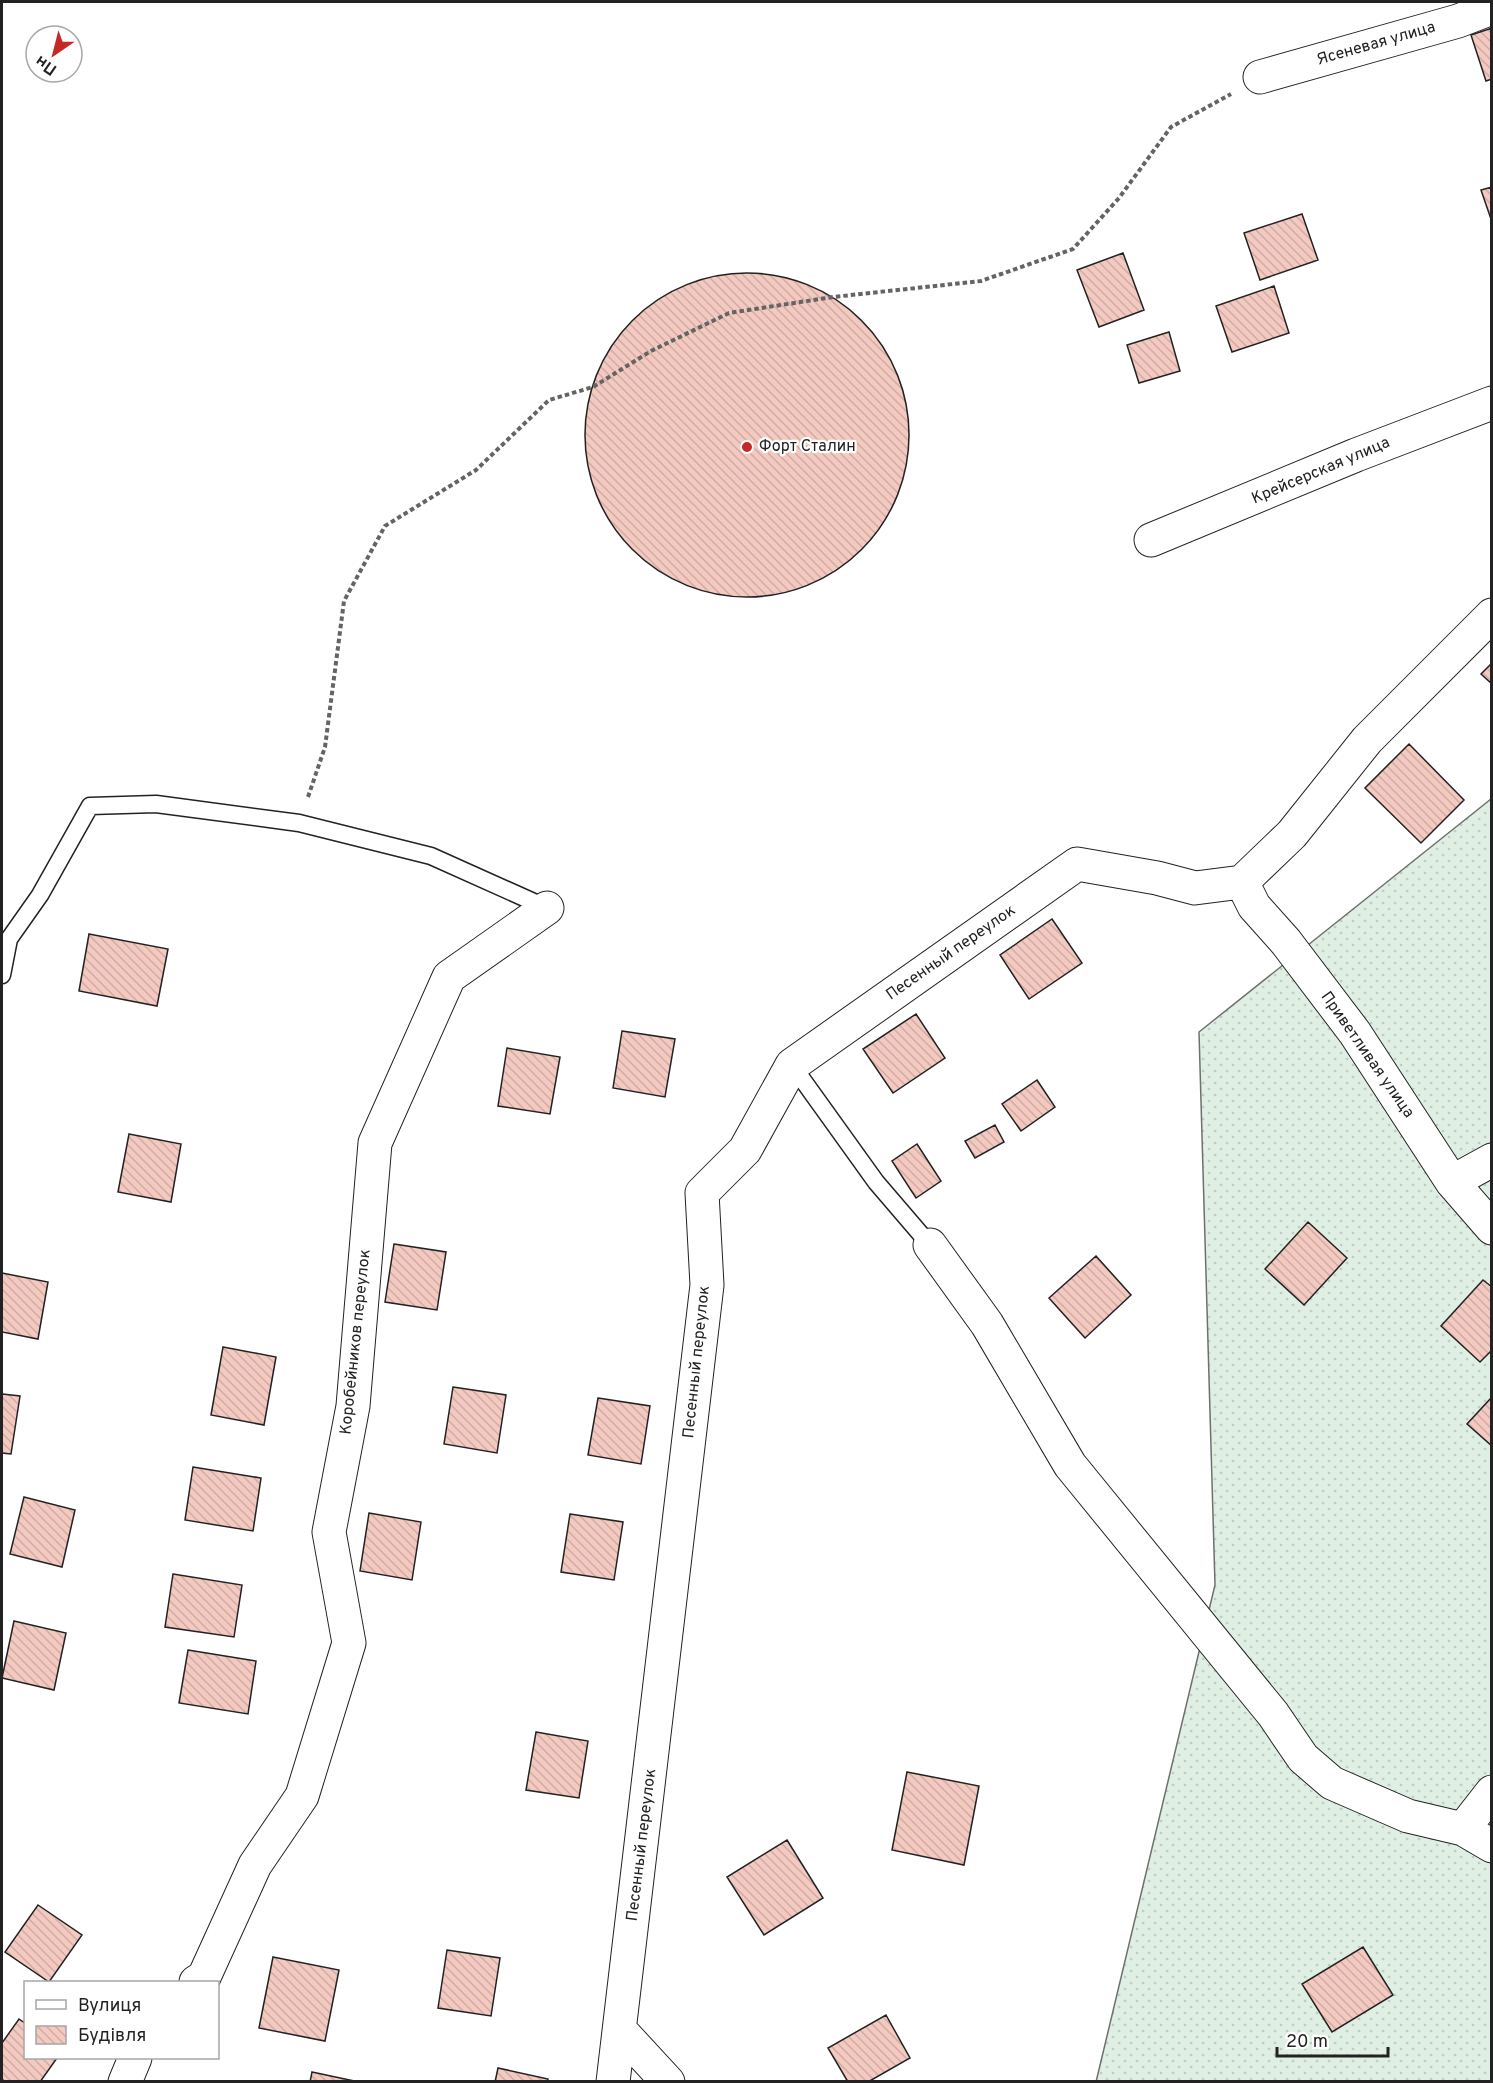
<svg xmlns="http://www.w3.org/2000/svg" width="1493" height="2083" font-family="Overpass,sans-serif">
	<defs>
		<pattern id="grass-dots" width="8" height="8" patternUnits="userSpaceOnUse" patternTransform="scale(1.5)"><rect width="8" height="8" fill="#e0efe3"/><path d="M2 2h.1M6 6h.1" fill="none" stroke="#c0cdc2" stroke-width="1.8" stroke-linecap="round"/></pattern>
		<pattern id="building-back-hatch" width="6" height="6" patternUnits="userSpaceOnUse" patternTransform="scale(1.5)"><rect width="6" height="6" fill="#f3c9c0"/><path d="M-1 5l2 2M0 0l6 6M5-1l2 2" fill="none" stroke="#d0aca5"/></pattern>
	</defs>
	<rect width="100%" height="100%" fill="#fff"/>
	<path fill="url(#grass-dots)" stroke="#6f6f6f" stroke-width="1.5" d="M1491 799V2081L1096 2082 1215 1585 1199 1032Z"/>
	<path fill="url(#building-back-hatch)" stroke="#222" stroke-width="1.5" d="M1492 28V79L1486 81 1471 35Z
		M1492 187V222L1481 190Z
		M1302 214 1318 260 1260 280 1244 233Z
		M1123 253 1144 310 1099 327 1077 270Z
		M585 435a162 162 0 1 1 324 0a162 162 0 1 1-324 0Z
		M1274 286 1289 333 1232 352 1216 306Z
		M1169 332 1180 371 1139 383 1127 345Z
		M1492 663V684L1481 674Z
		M1409 744 1464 800 1421 843 1365 788Z
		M1052 919 1082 963 1029 999 1000 955Z
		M89 934 168 949 157 1006 79 991Z
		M916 1014 945 1058 893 1093 863 1049Z
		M622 1031 675 1039 665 1097 613 1088Z
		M507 1048 560 1057 550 1114 498 1106Z
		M1037 1080 1055 1107 1021 1131 1002 1104Z
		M995 1125 1004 1142 975 1158 965 1141Z
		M129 1134 181 1144 171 1202 118 1192Z
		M917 1144 941 1181 916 1198 892 1161Z
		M1308 1222 1347 1258 1304 1305 1265 1269Z
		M394 1244 446 1252 437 1310 385 1302Z
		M1096 1256 1131 1295 1085 1338 1049 1298Z
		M2 1273 48 1282 38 1339 2 1332Z
		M1483 1280 1492 1287V1350L1480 1362 1441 1326Z
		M223 1347 276 1357 264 1425 211 1415Z
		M453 1387 506 1395 497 1453 444 1444Z
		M2 1394 20 1396 11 1454 2 1453Z
		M1492 1397V1446L1467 1424Z
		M598 1398 650 1406 641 1464 588 1455Z
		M193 1467 261 1478 253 1531 185 1520Z
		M24 1497 75 1510 62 1567 10 1554Z
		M369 1513 421 1522 412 1580 360 1571Z
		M570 1514 623 1522 614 1580 561 1572Z
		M173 1574 242 1585 234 1637 165 1627Z
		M14 1621 66 1633 54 1690 2 1678Z
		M188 1650 256 1661 248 1714 179 1703Z
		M536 1732 588 1741 579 1798 526 1790Z
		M907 1772 979 1786 964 1865 892 1850Z
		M787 1840 823 1898 764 1935 727 1877Z
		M38 1905 82 1935 49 1982 5 1952Z
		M1363 1947 1393 1995 1332 2032 1302 1984Z
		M447 1950 500 1958 491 2016 438 2008Z
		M273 1957 339 1970 325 2041 259 2028Z
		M886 2015 910 2058 868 2082H848L828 2048Z
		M19 2019 26 2024V2058H57L40 2082H5L2 2079V2043Z
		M498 2068 548 2079 547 2082H495Z
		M312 2072 359 2082H310Z"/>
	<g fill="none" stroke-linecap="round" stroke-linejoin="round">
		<defs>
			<path id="lane" d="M2 949 40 895 90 806 156 804 299 823 431 856 547 908
				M2 975 9 939
				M792 1065 876 1182 930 1245"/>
			<path id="street" d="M1151 540 1356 455 1492 403
				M1242 882 1254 906 1286 942 1355 1033 1452 1182 1492 1228
				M1452 1182 1492 1160
				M930 1245 987 1324 1070 1465 1273 1714 1303 1758 1332 1783 1408 1816 1463 1829
				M1492 1792 1463 1829 1492 1846
				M196 1982 204 1977 255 1865 302 1796 349 1643 329 1532 353 1406 375 1143 449 977 547 908
				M620 2030 668 2082
				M125 2082 135 2058
				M613 2082 707 1285 702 1193 745 1150 792 1065 1077 864 1157 878 1195 888 1242 882 1292 834 1367 740 1492 615"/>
			<path id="secondary" d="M1260 77 1458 21 1492 8"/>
		</defs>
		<use href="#lane" stroke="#222" stroke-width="19"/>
		<use href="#street" stroke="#222" stroke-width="35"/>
		<use href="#secondary" stroke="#222" stroke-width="35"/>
		<path stroke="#646464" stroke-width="4" stroke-dasharray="4.5 3" stroke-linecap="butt" d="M308 797 325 747 344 601 385 526 476 470 549 400 593 387 651 351 729 313 833 297 981 281 1073 249 1119 198 1171 127 1231 94"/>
		<use href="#lane" stroke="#fff" stroke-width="16"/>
		<use href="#street" stroke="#fff" stroke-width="33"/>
		<use href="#secondary" stroke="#fff" stroke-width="33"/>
	</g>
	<circle fill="#c62828" stroke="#fff" stroke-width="2" cx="747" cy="447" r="6"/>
	<g text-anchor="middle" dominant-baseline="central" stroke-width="4.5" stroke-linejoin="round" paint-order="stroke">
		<g font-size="16" fill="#222" stroke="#fff">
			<text transform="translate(1376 44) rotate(-16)">Ясеневая улица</text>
			<text transform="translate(1321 471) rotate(-23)">Крейсерская улица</text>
			<text transform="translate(951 953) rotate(-35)">Песенный переулок</text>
			<text transform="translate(1367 1055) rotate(55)">Приветливая улица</text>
			<text transform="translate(356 1342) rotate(-84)">Коробейников переулок</text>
			<text transform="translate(697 1362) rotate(-84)">Песенный переулок</text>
			<text transform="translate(642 1845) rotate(-83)">Песенный переулок</text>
		</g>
		<g font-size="16" fill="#222" stroke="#fff" text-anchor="start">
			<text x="759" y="447">Форт Сталин</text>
		</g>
	</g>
	<rect width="1493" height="2083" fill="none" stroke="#222222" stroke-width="6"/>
	<rect x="24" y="1981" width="195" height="78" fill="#ffffff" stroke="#a7a7a7" stroke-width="1.5"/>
	<rect x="36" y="2000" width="30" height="9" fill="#ffffff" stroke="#a7a7a7" stroke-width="1.5"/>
	<text x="78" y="2011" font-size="18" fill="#222222">Вулиця</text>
	<rect x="36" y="2026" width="30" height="18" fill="url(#building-back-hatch)" stroke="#a7a7a7" stroke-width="1.5"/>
	<text x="78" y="2041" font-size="18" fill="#222222">Будівля</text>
	<g transform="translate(54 54) rotate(215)"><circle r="28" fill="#ffffff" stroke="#a7a7a7" stroke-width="1.5"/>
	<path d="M0-4.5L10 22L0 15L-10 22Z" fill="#c62828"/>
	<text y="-9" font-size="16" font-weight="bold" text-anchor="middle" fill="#222222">Пн</text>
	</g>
	<path d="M1277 2047v9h111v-9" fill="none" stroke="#222222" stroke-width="3"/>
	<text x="1286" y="2047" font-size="18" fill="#222222" stroke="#ffffff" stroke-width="4.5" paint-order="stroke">20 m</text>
</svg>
